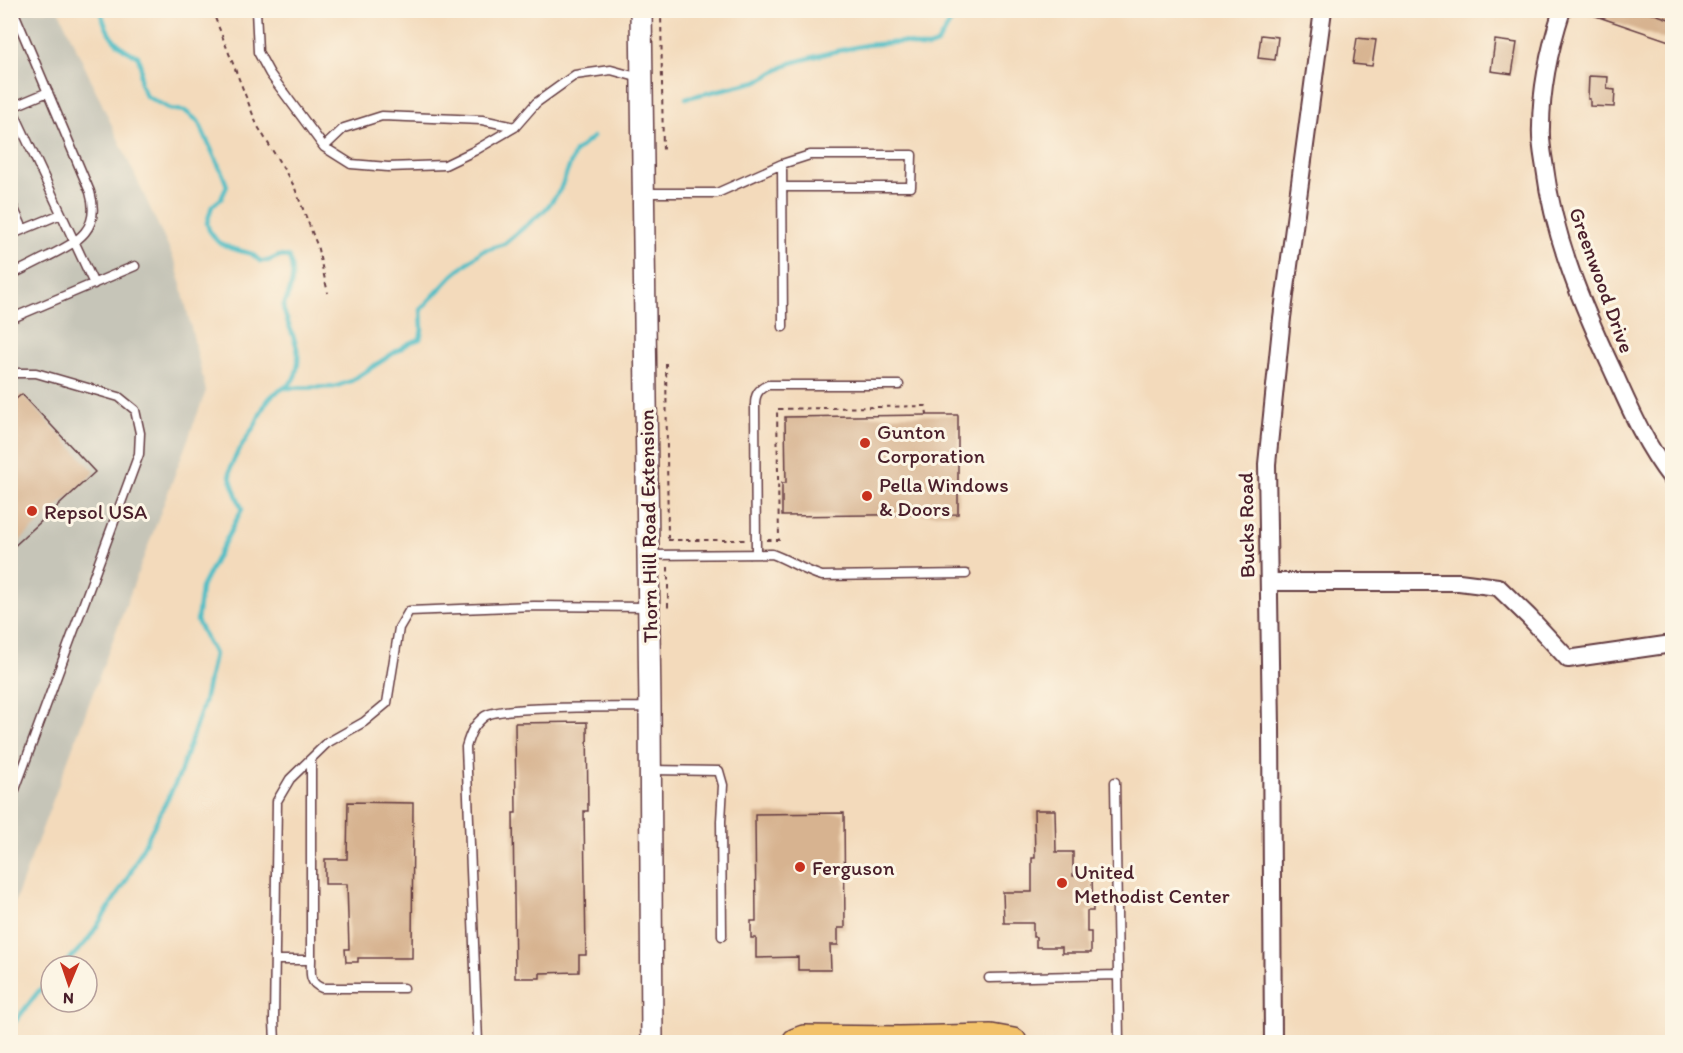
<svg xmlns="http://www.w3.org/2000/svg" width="1683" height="1053" font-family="Itim,sans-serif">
	<rect width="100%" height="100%" fill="#fcf5e5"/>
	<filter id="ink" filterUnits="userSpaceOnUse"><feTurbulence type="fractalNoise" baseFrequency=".0167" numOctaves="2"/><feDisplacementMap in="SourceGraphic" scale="12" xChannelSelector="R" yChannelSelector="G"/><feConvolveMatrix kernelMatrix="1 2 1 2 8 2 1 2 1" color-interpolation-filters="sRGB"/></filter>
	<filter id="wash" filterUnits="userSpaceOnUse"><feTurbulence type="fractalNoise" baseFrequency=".008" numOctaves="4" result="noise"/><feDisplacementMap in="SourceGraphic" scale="24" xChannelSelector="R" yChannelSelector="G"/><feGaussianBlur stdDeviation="1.35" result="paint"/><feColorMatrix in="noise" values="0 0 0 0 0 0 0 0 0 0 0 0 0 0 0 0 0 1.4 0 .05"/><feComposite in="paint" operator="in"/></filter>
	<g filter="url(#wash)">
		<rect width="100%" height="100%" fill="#f3dabb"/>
		<path fill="#c6c5b8" d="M11 11H59L176 264 206 391 11 912Z"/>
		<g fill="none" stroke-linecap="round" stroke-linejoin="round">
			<path stroke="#4fbdc5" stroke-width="4.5" d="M686 98 758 81 791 63 832 52 866 45 903 42 920 47H929L937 44 958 10
				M286 388 334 387 351 381 409 343 420 339 422 329 421 309 453 275 482 251 504 244 546 209 560 190 575 152 593 137
				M63 966 88 940 126 881 179 776 204 702 214 654 197 621 201 588 242 509C239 501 230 482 230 474 229 462 248 437 255 425 260 416 264 401 274 394 283 388 293 385 296 373 304 348 288 330 283 307 291 290 296 276 289 257L279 256 268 261H260L252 254 230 248 217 241 209 230 207 223 212 206 221 199 227 186 223 175 198 121 185 111 170 109 146 96 140 83 141 68 138 56C117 48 105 33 101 10
				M10 1024 14 1023 38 992 51 978"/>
		</g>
		<g id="blocks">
			<path fill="#d7b390" d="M1588 10H1643L1672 20V42L1587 13Z
				M1261 35 1278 37 1275 60 1258 58Z
				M1357 38 1376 40 1372 66 1353 64Z
				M1495 40 1517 43 1512 74 1491 71Z
				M1589 76 1608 77 1607 89 1615 90 1614 107 1590 106V99H1588Z
				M22 394 95 472 10 550V404Z
				M927 415H958V514L782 516V483H786L785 417Z
				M587 722 588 811H584L586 955H579V972L540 973V978H515L513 813H516L515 723Z
				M348 802 413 803 412 958H358V962H346L345 949H349L347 884H325V859H347Z
				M1034 810H1055L1056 852H1073V876H1092L1093 911H1087V932H1091V953H1062V947H1036V937H1033V923H1004L1003 892H1032V858H1035Z
				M844 813 845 928H838V945H830L831 970H798V957L756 958V938H751V921H756L755 814Z"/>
		</g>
	</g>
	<g filter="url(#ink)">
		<use href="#blocks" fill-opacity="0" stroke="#633b41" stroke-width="1.5"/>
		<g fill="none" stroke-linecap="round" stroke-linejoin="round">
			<defs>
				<path id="service" d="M256 10 258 52 270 74 324 147 351 164 388 167 445 165 474 151 515 127 536 103 575 75 611 70 640 78
					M10 104 94 284
					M10 108 48 92
					M324 147 344 128 382 116 482 120 515 127
					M782 164 810 155H912L911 187H783
					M644 193H717L782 164 783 327
					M10 200 23 229
					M10 235 61 214
					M10 275C24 269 36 262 49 256 79 241 101 229 90 192L13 10
					M10 319 135 266
					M10 374 17 373H36L119 397 135 410 140 433 139 454 10 803
					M756 553 755 405C755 395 758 389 768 385H899
					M649 555 772 554C789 560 804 571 822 576L966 574
					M651 770 719 771 723 785 721 821 722 936
					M275 960H311V759
					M311 960C311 972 308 983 322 988H404
					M1118 975 1119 1042
					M989 978 1118 975 1115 782
					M275 1042 274 1021 277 801 290 779 327 743 364 722 387 703 399 628 409 611 534 606 648 607
					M478 1042 466 747C470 734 473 725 485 716 500 705 622 708 648 707"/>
				<path id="minor" d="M1562 10C1550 47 1541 89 1541 127 1540 141 1543 155 1545 168 1554 239 1583 307 1613 371 1630 409 1646 446 1672 479
					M1269 582H1459L1498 587 1529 617 1568 659 1672 644
					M1273 1042 1271 727 1267 464 1282 318 1323 10"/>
				<path id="tertiary" d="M641 10 650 707 652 1042"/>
				<path id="primary" d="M796 1042 804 1039 900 1040 991 1038 1013 1042"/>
			</defs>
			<use href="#service" stroke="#633b41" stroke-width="11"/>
			<use href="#minor" stroke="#633b41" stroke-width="20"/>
			<use href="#tertiary" stroke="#633b41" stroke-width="24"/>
			<use href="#primary" stroke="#633b41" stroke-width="30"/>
			<path stroke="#633b41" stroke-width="2" stroke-dasharray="4.5 4.5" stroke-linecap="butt" d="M212 10 257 125 294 186 317 245 328 293
				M661 10 663 154
				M666 363 668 540
				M668 540H746
				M767 540H779L777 409 926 406 927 415
				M668 567V609"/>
			<use href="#service" stroke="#fff" stroke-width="8"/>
			<use href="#minor" stroke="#fff" stroke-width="16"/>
			<use href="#tertiary" stroke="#fff" stroke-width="21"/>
			<use href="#primary" stroke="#f3c26a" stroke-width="27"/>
		</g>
	</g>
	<g fill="#c8321e" stroke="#fcf5e5" stroke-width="2">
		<circle cx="865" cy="443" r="6"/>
		<circle cx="867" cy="496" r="6"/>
		<circle cx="32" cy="511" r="6"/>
		<circle cx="800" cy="867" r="6"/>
		<circle cx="1062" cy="883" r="6"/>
	</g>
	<g text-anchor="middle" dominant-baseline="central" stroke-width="6" stroke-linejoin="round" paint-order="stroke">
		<g font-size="21" fill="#4a1f2b" stroke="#fcf5e5">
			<text transform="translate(1602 280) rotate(70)">Greenwood Drive</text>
			<text transform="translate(1246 525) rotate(-91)">Bucks Road</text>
			<text transform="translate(648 526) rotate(-91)">Thorn Hill Road Extension</text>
		</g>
		<g font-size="21" fill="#4a1f2b" stroke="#fcf5e5" text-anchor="start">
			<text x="877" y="431">Gunton<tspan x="877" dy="24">Corporation</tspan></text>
			<text x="879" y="484">Pella Windows<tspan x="879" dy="24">&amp; Doors</tspan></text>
			<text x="44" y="511">Repsol USA</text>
			<text x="812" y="867">Ferguson</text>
			<text x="1074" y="871">United<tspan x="1074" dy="24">Methodist Center</tspan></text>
		</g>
	</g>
	<rect width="1683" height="1053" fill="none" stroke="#fcf5e5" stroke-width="36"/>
	<g transform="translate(69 984) rotate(182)"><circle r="28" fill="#fcf5e5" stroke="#b59f9b" stroke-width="1.5"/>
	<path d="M0-4.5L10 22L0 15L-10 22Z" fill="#c8321e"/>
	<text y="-9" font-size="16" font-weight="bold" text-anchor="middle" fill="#4a1f2b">N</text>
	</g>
</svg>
